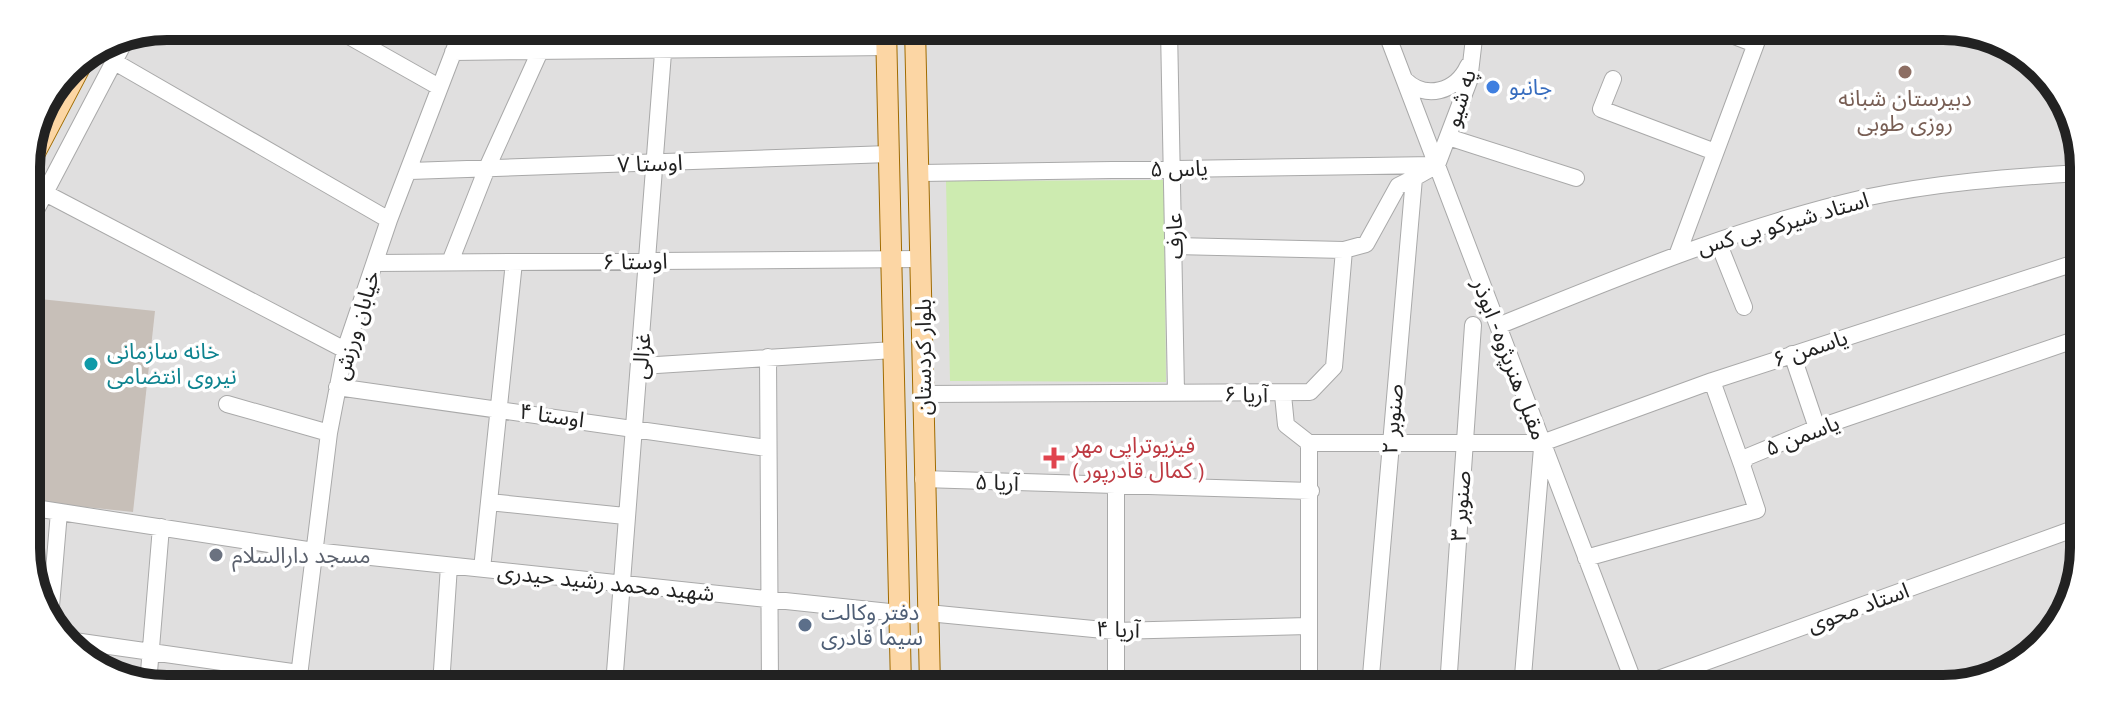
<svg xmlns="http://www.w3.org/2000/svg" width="2110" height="715" font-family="'PT Sans','Noto Sans Arabic',sans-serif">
	<rect width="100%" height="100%" fill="#f2efe9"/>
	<path fill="#e0dfdf" d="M167 26 1980 31 2049 74 2081 140 2079 585 2029 660 1952 689 130 684 61 641 29 575 26 158 68 67 113 37Z"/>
	<path fill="#cdebb0" d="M1164 180 1166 382 950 381 946 181Z"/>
	<path fill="#c7bfb8" d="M40 299 155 311 133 512 28 501V417Z"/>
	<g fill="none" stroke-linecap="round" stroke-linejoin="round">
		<defs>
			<path id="minor" d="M331 26 439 87
				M1169 29 1176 392
				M1385 29 1636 688
				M1719 30 1755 44
				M1044 33 1386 31
				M453 52 887 47
				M113 61 389 220
				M1613 79 1601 109 1715 152
				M1405 80C1425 100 1456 92 1468 66
				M1448 137 1576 178
				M1437 165 1469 81 1475 30
				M410 171 889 154
				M921 173 1435 165
				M45 193 345 350
				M27 227 129 33
				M1718 242 1744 307
				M1175 246 1344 250
				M1678 253 1761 30
				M450 262 487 168 551 27
				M376 263 922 259
				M1498 326C1617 278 1738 227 1864 198 1935 183 2009 177 2081 173
				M27 339 31 312
				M1792 354 1817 428
				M768 357 770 686
				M641 366 894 350
				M1712 381 1742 465
				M337 387 767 448
				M923 394 1310 392 1334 367 1344 250 1366 244 1398 186 1414 178
				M1283 395 1286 425 1309 443H1542L1712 381 2081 261
				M227 404 329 433
				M1309 443V687
				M923 479 1311 491
				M489 502 625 516
				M28 507 314 551 899 613
				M1586 558 1757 510 1742 465 1747 457 1817 428 2080 338
				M482 569 514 262
				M928 613 1114 631 1308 626
				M50 618 59 512
				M60 639 299 673
				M148 684 161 527
				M298 684 329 433 345 350 389 220 463 27
				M441 685 449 566
				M614 685 665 27
				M1116 687V486
				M1370 687 1414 178 1437 165
				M1448 687 1473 325
				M1636 687 2079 527
				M1522 688 1542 448"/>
			<path id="major" d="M886 28 901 686
				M915 28 930 686
				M26 170 87 54"/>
		</defs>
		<use href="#minor" stroke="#a9a9a9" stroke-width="18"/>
		<use href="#major" stroke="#a06b00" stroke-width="22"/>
		<use href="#minor" stroke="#fff" stroke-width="16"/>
		<use href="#major" stroke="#fcd6a4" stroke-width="20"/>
	</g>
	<circle fill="#8d6e63" stroke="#fff" stroke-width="3" cx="1905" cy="72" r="8"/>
	<circle fill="#3f7fe0" stroke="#fff" stroke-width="3" cx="1493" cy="87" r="8"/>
	<circle fill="#0f9aa8" stroke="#fff" stroke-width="3" cx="91" cy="364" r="8"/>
	<path fill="#e0444e" stroke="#fff" stroke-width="3" d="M1050 446h8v8h8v8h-8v8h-8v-8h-8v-8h8z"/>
	<circle fill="#6b7280" stroke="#fff" stroke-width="3" cx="216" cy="555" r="8"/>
	<circle fill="#5c6f8a" stroke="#fff" stroke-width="3" cx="805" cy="625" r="8"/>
	<g text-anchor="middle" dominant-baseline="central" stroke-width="7" stroke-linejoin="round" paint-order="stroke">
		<g font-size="22" fill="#366cbe" stroke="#fff" text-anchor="start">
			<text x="1509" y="87">جانبو</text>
		</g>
		<g font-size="22" fill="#222" stroke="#fff">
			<text transform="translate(1460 98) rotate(-73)">په شیو</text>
			<text transform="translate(650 163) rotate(-2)">اوستا ۷</text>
			<text transform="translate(1179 168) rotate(-1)">یاس ۵</text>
			<text transform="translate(1783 223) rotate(-16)">استاد شیرکو بی کس</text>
			<text transform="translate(1174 236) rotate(-91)">عارف</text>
			<text transform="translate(635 261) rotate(-1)">اوستا ۶</text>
			<text transform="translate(356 325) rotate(-73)">خیابان ورزش</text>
			<text transform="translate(1810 348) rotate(-18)">یاسمن ۶</text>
			<text transform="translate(641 356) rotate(-86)">غزالی</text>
			<text transform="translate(923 357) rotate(-90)">بلوار کردستان</text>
			<text transform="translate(1510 359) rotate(69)">مقبل هنرپژوه - ابوذر</text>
			<text transform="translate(1246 394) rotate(1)">آریا ۶</text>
			<text transform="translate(552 415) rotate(8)">اوستا ۴</text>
			<text transform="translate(1392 419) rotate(-85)">صنوبر ۲</text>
			<text transform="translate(1802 435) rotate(-21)">یاسمن ۵</text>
			<text transform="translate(997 482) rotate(2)">آریا ۵</text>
			<text transform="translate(1460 506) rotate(-86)">صنوبر ۳</text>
			<text transform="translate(606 582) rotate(6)">شهید محمد رشید حیدری</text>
			<text transform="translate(1858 607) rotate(-20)">استاد محوی</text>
			<text transform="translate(1118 629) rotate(2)">آریا ۴</text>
		</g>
		<g font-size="22" fill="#785e54" stroke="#fff">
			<text x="1905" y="98">دبیرستان شبانه<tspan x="1905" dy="25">روزی طوبی</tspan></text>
		</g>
		<g font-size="22" fill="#0d838f" stroke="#fff" text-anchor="start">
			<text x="107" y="351">خانه سازمانی<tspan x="107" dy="25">نیروی انتضامی</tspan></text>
		</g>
		<g font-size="22" fill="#be3a42" stroke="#fff" text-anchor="start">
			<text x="1072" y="445">فیزیوتراپی مهر<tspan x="1072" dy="25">( کمال قادرپور )</tspan></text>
		</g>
		<g font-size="22" fill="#5b616d" stroke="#fff" text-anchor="start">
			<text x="232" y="555">مسجد دارالسلام</text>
		</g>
		<g font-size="22" fill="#4e5e75" stroke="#fff" text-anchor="start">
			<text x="821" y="612">دفتر وکالت<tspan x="821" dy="25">سیما قادری</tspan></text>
		</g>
	</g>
	<path d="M0 0H2110V715H0ZM167 40H1943A127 127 0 0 1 2070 167V548A127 127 0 0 1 1943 675H167A127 127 0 0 1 40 548V167A127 127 0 0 1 167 40Z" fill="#fff" fill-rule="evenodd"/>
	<path fill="none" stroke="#222" stroke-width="10" d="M167 40H1943A127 127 0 0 1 2070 167V548A127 127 0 0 1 1943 675H167A127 127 0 0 1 40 548V167A127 127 0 0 1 167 40Z"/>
</svg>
